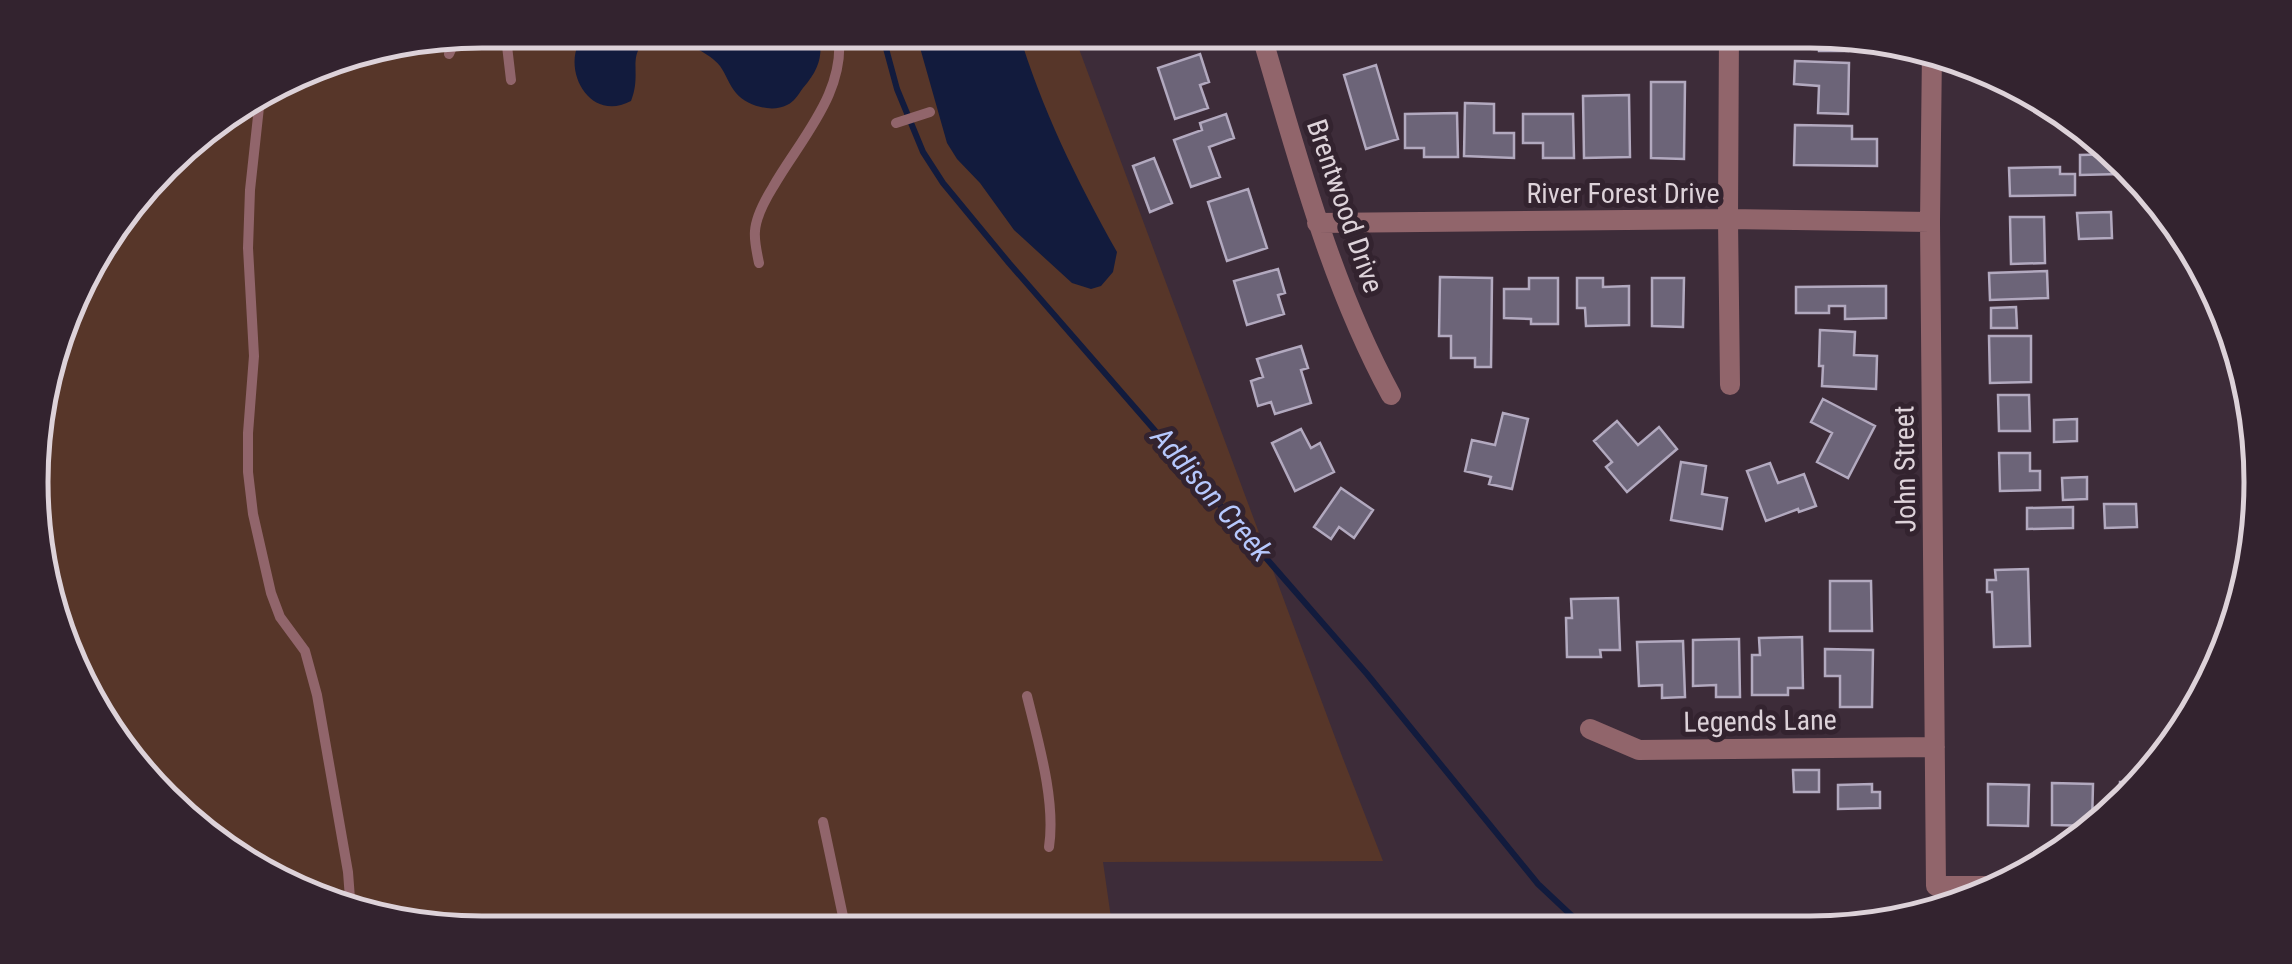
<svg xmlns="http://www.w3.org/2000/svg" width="2292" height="964" font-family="'Roboto Condensed',sans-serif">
	<rect width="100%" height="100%" fill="#3d2c39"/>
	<path fill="#573629" d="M482 30H1072L1342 756 1383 861 1103 862 1113 932 482 934 336 910 184 822 90 707 39 570V394L90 257 184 142 336 54Z"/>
	<path fill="#121b3d" d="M590 30H659C621 53 644 68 631 101 584 126 555 55 590 30Z
		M679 30H819C823 56 820 68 803 88 798 95 794 102 787 105 772 113 747 106 736 93 729 85 726 74 720 66 708 51 690 50 679 30Z
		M915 30H1018C1041 108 1077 181 1117 252L1113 272 1101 286 1091 289 1072 283 1014 230 980 183 957 159 947 143Z"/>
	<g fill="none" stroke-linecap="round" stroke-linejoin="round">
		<path stroke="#121b3d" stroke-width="6" d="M881 30 897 89 923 152 943 183 1009 263 1367 674 1538 884 1588 931"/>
	</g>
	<path fill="#6c6478" stroke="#b2a9bf" stroke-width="2.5" d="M1589 30H1613V47H1589Z
		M1819 31 1848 36V51H1819Z
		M1200 54 1209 82 1200 85 1208 108 1175 119 1158 68Z
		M1795 61 1849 63 1848 114 1818 113 1819 86 1794 84Z
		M1376 65 1398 139 1366 149 1344 75Z
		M1651 82H1685L1684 159 1651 158Z
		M1629 95 1630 157 1584 158 1583 96Z
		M1465 103 1494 104V133H1514V158L1464 156Z
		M1457 113 1458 157H1424V148H1405V114Z
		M1226 114 1234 138 1209 147 1220 177 1191 187 1174 140 1202 130 1200 123Z
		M1523 114H1573L1574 158H1543V143H1523Z
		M1795 125 1852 126V139H1877V166L1794 165Z
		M2117 154 2122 160V174L2080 175V155Z
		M1154 158 1172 203 1150 212 1133 166Z
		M2060 167V174H2075V195L2010 196 2009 168Z
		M1248 189 1267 248 1227 261 1208 202Z
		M2111 212 2112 238 2079 239 2077 213Z
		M2010 217H2044L2045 263 2011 264Z
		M1278 269 1285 293 1278 295 1284 314 1247 325 1234 281Z
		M2047 271 2048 298 1990 300 1989 273Z
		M1440 277 1492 278 1491 367H1475V358H1451V336H1439Z
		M1529 278H1558V324H1531V319L1504 318V289H1529Z
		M1577 278H1603V287L1629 286V325L1586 326 1585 308H1577Z
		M1652 278H1684L1683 327 1652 326Z
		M1886 286V318L1845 319V306H1829V313H1796V287Z
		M2016 307 2017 328H1991V308Z
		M1820 330 1855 332 1854 355 1877 356 1876 389 1822 386 1823 366H1819Z
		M1989 336H2031V382L1990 383Z
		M1301 346 1308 368 1301 370 1311 403 1275 414 1271 402 1258 406 1251 381 1263 377 1257 359Z
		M1998 395H2029L2030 431H1999Z
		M1823 399 1875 426 1848 478 1817 462 1832 433 1811 422Z
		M1503 413 1528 419 1512 489 1489 484 1491 477 1465 471 1472 440 1495 445Z
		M2077 419V441L2054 442V420Z
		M1617 421 1638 445 1659 427 1677 449 1627 492 1606 467 1612 462 1594 441Z
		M1301 429 1311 448 1320 443 1334 472 1295 491 1272 443Z
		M1999 453H2030V471H2040V490L2000 491Z
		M1681 462 1706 466 1702 494 1727 498 1722 529 1671 520Z
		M1770 463 1778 483 1804 474 1816 506 1799 512 1798 509 1766 521 1747 471Z
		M2087 477V499L2063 500 2062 478Z
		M1341 488 1373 510 1354 538 1339 527 1331 539 1314 527Z
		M2104 504H2136L2137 527 2105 528Z
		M2073 507V528L2027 529V508Z
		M2028 569 2030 646 1994 647 1992 592H1987V580H1996L1995 570Z
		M1830 581H1871L1872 631H1830Z
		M1618 598 1620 650H1600L1601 657H1567L1566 618H1572L1571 599Z
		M1802 637 1803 688H1788V695H1752V655H1760L1759 638Z
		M1739 639 1740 697H1716V685L1693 686V640Z
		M1683 641 1685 697 1662 698V685L1639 686 1637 642Z
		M1825 649 1873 650 1872 707H1840V676H1825Z
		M1793 770H1819V792H1794Z
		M2120 782H2144L2120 806Z
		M2052 783 2093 784 2092 826 2052 825Z
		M1872 784V792H1880V808L1838 809V785Z
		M1988 784 2029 785 2028 826 1988 825Z"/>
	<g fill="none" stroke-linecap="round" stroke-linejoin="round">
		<path stroke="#91656b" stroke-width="10" d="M491 30 507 46 511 80
			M671 30 675 45
			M449 54 458 34
			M260 98 250 190 248 248 254 356 248 433V472L253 514 271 593 280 617 305 651 317 695 348 872 351 912
			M896 123 930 112
			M759 263C757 253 754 241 755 231 756 216 765 200 773 187 801 138 848 91 838 30
			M1027 696C1038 741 1056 801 1049 847
			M823 822 844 921 834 933"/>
		<path stroke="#91656b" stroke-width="20" d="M1260 30C1297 154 1329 281 1391 395
			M1729 30 1728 219 1730 385
			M1932 50 1930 222 1936 886H2007
			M1317 223 1728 219 1930 222
			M1590 729 1639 750 1935 747"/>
	</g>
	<g text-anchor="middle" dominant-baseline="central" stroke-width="10" stroke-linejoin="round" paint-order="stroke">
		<g font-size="28" fill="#ddd2d9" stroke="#33232f">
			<text x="1623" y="193">River Forest Drive</text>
			<text transform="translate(1345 206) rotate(71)">Brentwood Drive</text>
			<text transform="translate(1905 469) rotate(-91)">John Street</text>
			<text transform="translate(1760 721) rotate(-1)">Legends Lane</text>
		</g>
		<g font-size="30" font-style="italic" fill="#b6c8fd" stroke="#33232f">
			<text transform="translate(1212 494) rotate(49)">Addison Creek</text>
		</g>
	</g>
	<path d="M0 0H2292V964H0ZM482 48H1810A434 434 0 0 1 2244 482V482A434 434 0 0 1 1810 916H482A434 434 0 0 1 48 482V482A434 434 0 0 1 482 48Z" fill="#33232f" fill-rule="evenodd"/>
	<path fill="none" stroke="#ddd2d9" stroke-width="5" d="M482 48H1810A434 434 0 0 1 2244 482V482A434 434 0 0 1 1810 916H482A434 434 0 0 1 48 482V482A434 434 0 0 1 482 48Z"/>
</svg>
